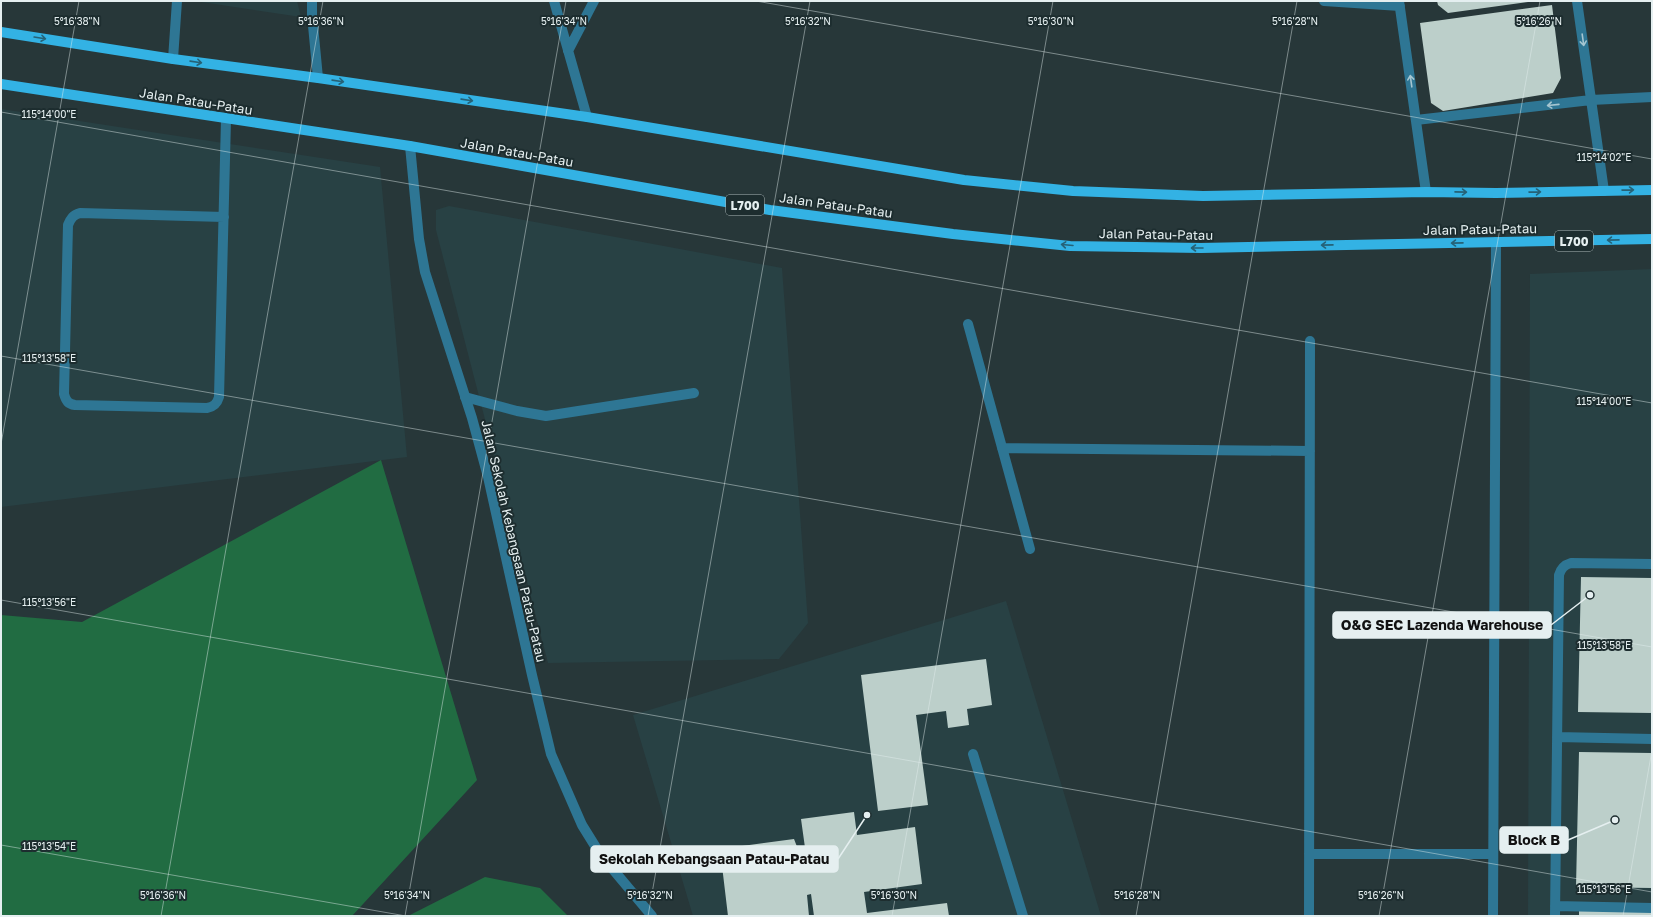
<svg xmlns="http://www.w3.org/2000/svg" width="1653" height="917" font-family="'Golos Text',sans-serif">
	<rect width="100%" height="100%" fill="#273739"/>
	<path fill="#284144" d="M195 1H297L301 17Z
		M1 109 380 167 407 457 1 507Z
		M449 206 782 268 808 623 779 659 548 663 436 230V210Z
		M1652 269V916H1528L1530 274Z
		M1006 601 1101 916H693L633 715Z"/>
	<path fill="#216c42" d="M381 460 477 780 352 916H1V615L82 622Z
		M485 877 540 888 568 916H408Z"/>
	<path fill="#bccfca" d="M1437 1H1528V2L1448 13 1438 5Z
		M1552 5 1561 78 1553 93 1443 111 1431 103 1420 23Z
		M1581 577 1652 578V713L1578 712Z
		M986 659 992 705 967 709 969 725 948 728 946 711 916 715 928 805 878 811 861 675Z
		M1579 752 1652 753V888L1576 887Z
		M854 812 857 835 915 827 922 884 864 892 867 913 947 903 949 916H814L811 894 807 895 809 916H728L720 849 794 839 803 862H807L801 819Z
		M1579 909 1652 911V916H1579Z"/>
	<g fill="none" stroke-linecap="round" stroke-linejoin="round">
		<path stroke="#2e7694" stroke-width="10" d="M312 1V15L318 78
			M554 1 587 117
			M1324 1 1400 6
			M1399 1 1426 192
			M1577 1 1604 191
			M568 51 594 1
			M173 59 177 1
			M1416 120 1591 100 1652 97
			M224 217 80 213C73 215 71 218 68 225L64 394C66 401 68 404 75 405L207 408C214 407 217 404 219 397L226 119
			M465 397 517 411 546 416 694 393
			M1557 737 1652 739
			M973 754 1023 916
			M1555 906 1652 908
			M1555 916 1559 575C1561 568 1564 565 1571 563L1652 564"/>
		<path stroke="#2e7694" stroke-width="10" d="M410 146 419 239 425 272 472 418 488 477 532 675 551 754 582 825 600 854 652 916
			M968 324 1030 549
			M1002 448 1310 451
			M1309 854H1493
			M1309 916 1310 341
			M1493 916 1496 242"/>
		<path stroke="#33b2e4" stroke-width="10" d="M1 32 173 59 318 78 587 117 964 180 1073 191 1203 196 1426 192 1496 193 1652 190
			M1 84 410 146 770 210 953 234 1070 246 1201 248 1652 239"/>
	</g>
	<defs><path id="oneway-shaft" d="M-6 0H5M1.5-3L5.5 0L1.5 3" fill="none" stroke-width="1.6" stroke-linecap="round" stroke-linejoin="round"/></defs>
	<g stroke="#266277">
		<use href="#oneway-shaft" transform="translate(40 38) rotate(9)"/>
		<use href="#oneway-shaft" transform="translate(196 62) rotate(8)"/>
		<use href="#oneway-shaft" transform="translate(338 81) rotate(8)"/>
		<use href="#oneway-shaft" transform="translate(467 100) rotate(8)"/>
		<use href="#oneway-shaft" transform="translate(1628 190) rotate(-1)"/>
		<use href="#oneway-shaft" transform="translate(1461 192) rotate(1)"/>
		<use href="#oneway-shaft" transform="translate(1535 192) rotate(-1)"/>
		<use href="#oneway-shaft" transform="translate(1613 240) rotate(179)"/>
		<use href="#oneway-shaft" transform="translate(1457 243) rotate(179)"/>
		<use href="#oneway-shaft" transform="translate(1067 245) rotate(-175)"/>
		<use href="#oneway-shaft" transform="translate(1327 245) rotate(179)"/>
		<use href="#oneway-shaft" transform="translate(1197 248) rotate(-180)"/>
	</g>
	<g stroke="#a5c5d0">
		<use href="#oneway-shaft" transform="translate(1583 40) rotate(82)"/>
		<use href="#oneway-shaft" transform="translate(1411 81) rotate(-98)"/>
		<use href="#oneway-shaft" transform="translate(1553 105) rotate(174)"/>
	</g>
	<path fill="none" stroke="#e5eff0" stroke-width="1" stroke-opacity="0.45" d="M756 1 1652 159M1 112 1652 403M1 356 1652 647M1 444 79 1M1 600 1652 892M1 845 406 916M161 916 323 1M405 916 566 1M648 916 810 1M892 916 1053 1M1136 916 1297 1M1379 916 1540 1M1623 916 1652 750"/>
	<g text-anchor="middle" dominant-baseline="central" stroke-width="4" stroke-linejoin="round" paint-order="stroke">
		<g fill="#1d2d2f" stroke="#a9b5b6" stroke-width="1">
			<rect x="726" y="195" width="38" height="20" rx="3"/>
			<rect x="1555" y="231" width="38" height="20" rx="3"/>
		</g>
		<g font-size="12" font-weight="bold" fill="#e5eff0">
			<text x="745" y="205">L700</text>
			<text x="1574" y="241">L700</text>
		</g>
		<g font-size="13" fill="#e5eff0" stroke="#1d2d2f">
			<text transform="translate(196 101) rotate(9)">Jalan Patau-Patau</text>
			<text transform="translate(517 152) rotate(10)">Jalan Patau-Patau</text>
			<text transform="translate(836 205) rotate(8)">Jalan Patau-Patau</text>
			<text transform="translate(1480 229) rotate(-1)">Jalan Patau-Patau</text>
			<text transform="translate(1156 234) rotate(1)">Jalan Patau-Patau</text>
			<text transform="translate(514 541) rotate(77)">Jalan Sekolah Kebangsaan Patau-Patau</text>
		</g>
	</g>
	<g font-size="10" text-anchor="middle" fill="#e5eff0" stroke="#1d2d2f" stroke-width="4" stroke-linejoin="round" paint-order="stroke">
		<text x="1539" y="25">5°16'26"N</text>
		<text x="77" y="25">5°16'38"N</text>
		<text x="321" y="25">5°16'36"N</text>
		<text x="564" y="25">5°16'34"N</text>
		<text x="808" y="25">5°16'32"N</text>
		<text x="1051" y="25">5°16'30"N</text>
		<text x="1295" y="25">5°16'28"N</text>
		<text x="49" y="118">115°14'00"E</text>
		<text x="1604" y="161">115°14'02"E</text>
		<text x="49" y="362">115°13'58"E</text>
		<text x="1604" y="405">115°14'00"E</text>
		<text x="49" y="606">115°13'56"E</text>
		<text x="1604" y="649">115°13'58"E</text>
		<text x="49" y="850">115°13'54"E</text>
		<text x="1604" y="893">115°13'56"E</text>
		<text x="163" y="899">5°16'36"N</text>
		<text x="407" y="899">5°16'34"N</text>
		<text x="650" y="899">5°16'32"N</text>
		<text x="894" y="899">5°16'30"N</text>
		<text x="1137" y="899">5°16'28"N</text>
		<text x="1381" y="899">5°16'26"N</text>
	</g>
	<path fill="none" stroke="#e5eff0" stroke-width="1.5" d="M1590 595L1551 625M1615 820L1568 840M867 815L838 859"/>
	<g fill="#e5eff0" stroke="#1d2d2f" stroke-width="1.5">
		<circle cx="1590" cy="595" r="4"/>
		<circle cx="1615" cy="820" r="4"/>
		<circle cx="867" cy="815" r="4"/>
	</g>
	<g fill="#e5eff0" stroke="#e5eff0" stroke-width="1.5">
		<rect x="1333" y="612" width="218" height="26" rx="4"/>
		<rect x="1500" y="827" width="68" height="26" rx="4"/>
		<rect x="591" y="846" width="247" height="26" rx="4"/>
	</g>
	<g font-size="14" text-anchor="middle" font-weight="bold" fill="#111">
		<text x="1442" y="630">O&amp;G SEC Lazenda Warehouse</text>
		<text x="1534" y="845">Block B</text>
		<text x="714" y="864">Sekolah Kebangsaan Patau-Patau</text>
	</g>
	<rect width="1653" height="917" fill="none" stroke="#e5eff0" stroke-width="4"/>
</svg>
